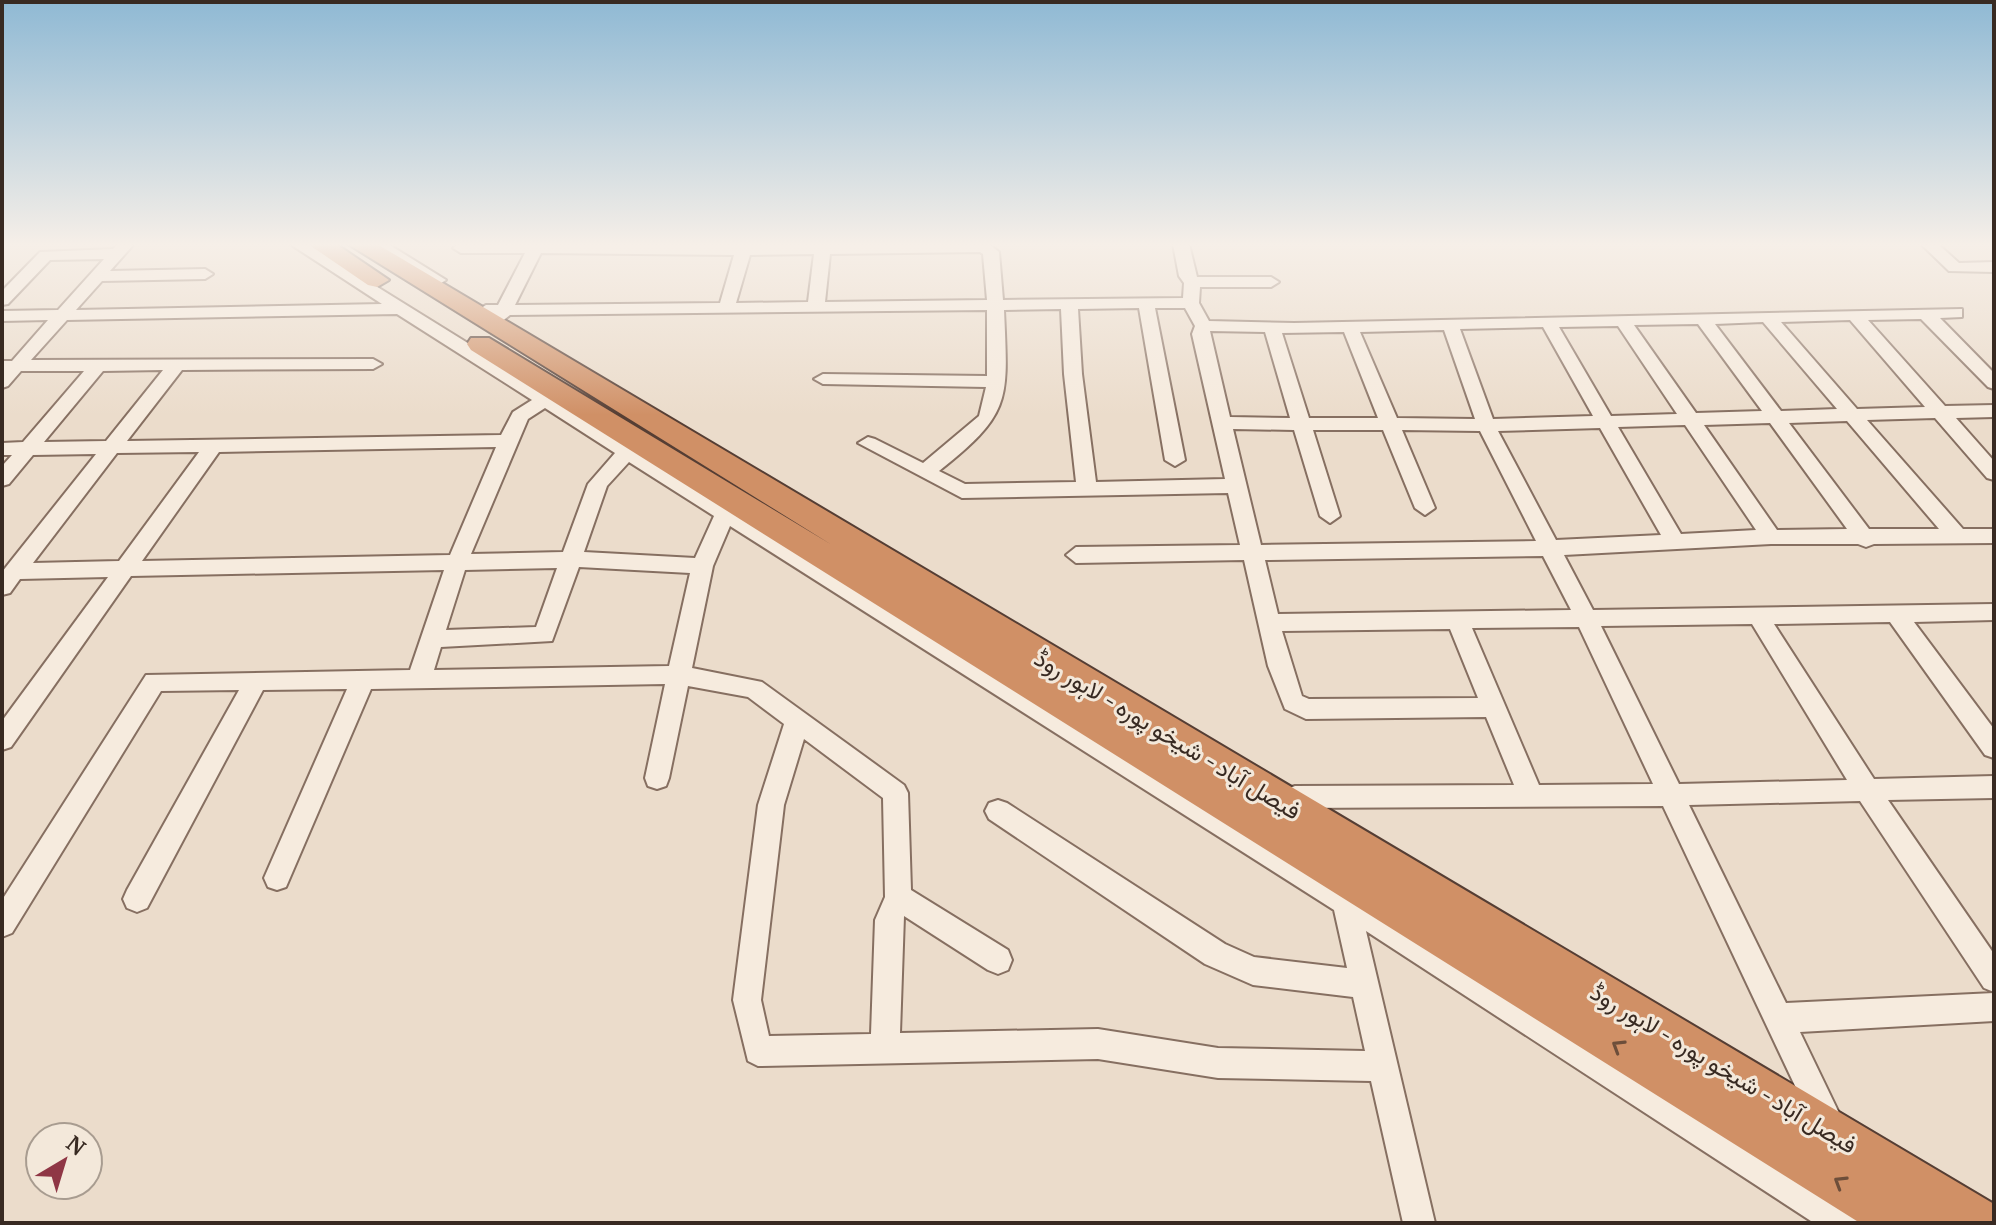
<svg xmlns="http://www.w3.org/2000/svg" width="1996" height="1225" font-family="'PT Serif',Vazirmatn,serif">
	<rect width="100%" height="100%" fill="#ebdccb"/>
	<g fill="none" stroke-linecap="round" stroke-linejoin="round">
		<defs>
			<path id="minor" d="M118 244H134L110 271 205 269 213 274 205 279 102 281 76 310 382 304 290 244H308L1407 926 1855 1211 1859 1223H1814L1366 931 1435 1223H1403L1371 1081 1218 1078 1098 1059 758 1066 748 1061 733 1000 758 805 784 724 748 697 688 686 669 778 666 786 657 789 648 786 645 778 665 684 371 689 286 887 277 890 268 887 264 878 347 689 263 690 147 908 137 912 127 908 123 899 127 890 239 690 161 691 12 933 2 937V900L146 675 410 670 444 570 131 576 11 747 2 750V721L108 577 20 579 10 593 2 595V572L96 454 33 455 9 484 2 486V466L12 455H2V443L23 442 84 371H21L8 386 2 388V361H12L48 320 2 321V311L58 310 104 259 50 260 8 304 2 305V291L40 252 113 249ZM397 314 532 400 513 412 501 435 127 441 182 370 373 369 382 364 373 359 31 360 67 320ZM163 370 106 441 44 442 103 371ZM545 408 615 453 588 484 563 552 471 554 528 419ZM496 447 450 555 142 561 219 452ZM199 452 119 561 33 563 117 453ZM629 462 714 516 695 558 584 552 607 486ZM730 526 1334 910 1347 968 1254 957 1225 944 1007 803 998 800 989 803 985 811 989 819 1205 964 1253 985 1353 997 1365 1051 1218 1048 1098 1029 900 1033 904 916 988 970 998 974 1008 970 1012 960 1008 950 911 890 908 793 904 785 762 682 692 668 713 566ZM579 567 690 573 669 666 434 670 441 647 552 641ZM557 568 536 627 446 630 465 570ZM804 739 883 798 885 897 875 920 871 1034 769 1036 761 1000 784 805Z
				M369 244H388L446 280 438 285 432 283Z
				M989 244 999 252 1003 300 1183 298 1184 283 1179 276 1173 244H1189L1197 277H1271L1279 282 1271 287H1200L1199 303 1209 321 1294 323 1962 309V317L1940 318 1994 373V389L1988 387 1921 319 1868 320 1945 406 1994 405V417L1956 418 1994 461V480L1987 478 1935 418 1867 420 1963 529H1994V543L1874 544 1866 547 1858 544H1771L1564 555 1593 610 1994 604V620L1914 622 1994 729V758L1985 755 1890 622 1774 624 1874 779 1994 776V798L1888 800 1994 954V992L1984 988 1860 801 1689 805 1786 1003 1994 993V1021L1800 1032 1839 1113 1835 1124 1824 1128 1813 1124 1663 806 1295 808 1286 805 1282 797 1286 789 1295 786 1514 785 1486 717 1306 719 1285 709 1268 666 1244 560 1076 563 1066 555 1076 547 1240 545 1228 493 962 498 858 443 868 437 875 439 923 463 979 416 986 387 823 384 814 379 823 374 987 376V310L510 315 500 323 494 322 493 315 478 310 486 305H498L525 253H461L453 248 459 244ZM980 252 983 254 987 300 825 302 830 254ZM541 253 734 255 720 303 515 305ZM814 254 808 302 736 303 750 255ZM1139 308 1165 460 1175 466 1185 460 1155 308H1185L1195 326 1192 334 1225 479 1096 482 1082 374 1078 309ZM1061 309 1064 374 1076 482 965 484 939 471C1012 413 1008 401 1004 310ZM1850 320 1925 407 1857 409 1781 322ZM1763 322 1837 409 1781 411 1715 324ZM1698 324 1762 411 1696 413 1634 325ZM1618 326 1677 414 1611 416 1559 327ZM1543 327 1593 416 1493 419 1460 329ZM1444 330 1475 419 1397 418 1360 332ZM1210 331 1265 332 1290 418 1230 417ZM1344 332 1378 418H1309L1282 333ZM1847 421 1939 529H1869L1789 423ZM1770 423 1847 529 1777 530 1704 425ZM1685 425 1756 530 1681 534 1618 427ZM1600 428 1661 535 1556 540 1498 431ZM1233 429 1294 430 1320 516 1330 523 1340 516 1313 430H1383L1415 508 1425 515 1435 508 1402 430 1480 431 1536 541 1261 545ZM1543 556 1571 610 1278 614 1265 560ZM1752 624 1847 780 1679 784 1601 626ZM1579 627 1653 784 1539 785 1472 628ZM1450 629 1478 698 1309 699 1302 696 1282 631Z
				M1921 244H1938L1959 263 1994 262V272L1949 271Z"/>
			<path id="highway" d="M308 244H336L389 280 377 287 368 285Z
				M348 244H377L1994 1204V1223H1860L471 350 467 344 471 338H489L832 545Z"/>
		</defs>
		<use href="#minor" stroke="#866f61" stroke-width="4"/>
		<use href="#highway" stroke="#553e34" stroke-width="4"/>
		<use href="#minor" fill="#f6ebde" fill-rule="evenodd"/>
		<use href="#highway" fill="#d09066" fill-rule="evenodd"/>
	</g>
	<defs><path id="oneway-chevron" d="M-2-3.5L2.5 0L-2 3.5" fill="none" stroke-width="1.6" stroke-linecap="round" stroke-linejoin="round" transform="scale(2)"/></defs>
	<g stroke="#6d4e3a">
		<use href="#oneway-chevron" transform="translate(1618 1046) rotate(-148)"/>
		<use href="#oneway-chevron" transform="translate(1840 1182) rotate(-148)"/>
	</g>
	<linearGradient id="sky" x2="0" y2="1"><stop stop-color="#8fb9d4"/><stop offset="0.59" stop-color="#f6efe8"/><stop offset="1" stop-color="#f6efe8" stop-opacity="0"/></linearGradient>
	<rect width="1996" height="415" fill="url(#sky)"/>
	<g text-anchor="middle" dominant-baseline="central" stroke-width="6" stroke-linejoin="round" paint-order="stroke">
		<g font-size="24" fill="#382a22" stroke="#f3e8da">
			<text transform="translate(1168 734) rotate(31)">فیصل آباد - شیخو پورہ - لاہور روڈ</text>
			<text transform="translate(1724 1068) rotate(31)">فیصل آباد - شیخو پورہ - لاہور روڈ</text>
		</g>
	</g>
	<rect width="1996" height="1225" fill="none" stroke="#382a22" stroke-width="8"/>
	<g transform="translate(64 1161) rotate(38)"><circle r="38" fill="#f3e8da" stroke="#a89c90" stroke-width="2"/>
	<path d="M0-6L14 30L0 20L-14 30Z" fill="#8f3645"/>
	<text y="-12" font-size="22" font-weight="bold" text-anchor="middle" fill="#382a22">N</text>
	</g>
</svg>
